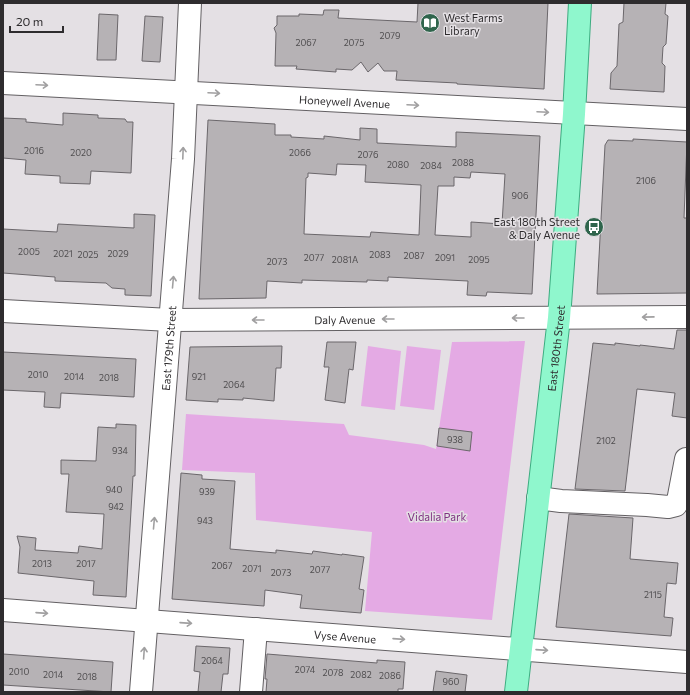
<svg xmlns="http://www.w3.org/2000/svg" width="690" height="695" font-family="Commissioner,sans-serif">
	<rect width="100%" height="100%" fill="#e4e0e4"/>
	<path fill="#e4aae4" d="M525 341 492 620 365 611 372 532 256 520 255 473 182 470 186 414 344 424 349 435 424 445 436 449 452 342Z
		M368 346 401 351 395 410 361 406Z
		M407 346 441 350 434 410 400 406Z"/>
	<path fill="#b6b2b5" stroke="#6b676b" fill-rule="evenodd" d="M418 3H548L544 89 457 84V83L396 80 397 71H384L378 63 368 72 361 62 352 70 336 69V72L296 69 297 66H275L276 33 274 28 277 25V16H299V14L323 15 324 10H339L338 18 417 22Z
		M624 3H666L665 14 668 16 666 44 663 47 662 63 665 66 664 92 610 89 611 73 617 66 619 24 623 22Z
		M99 14 118 15 116 60H97Z
		M145 16 163 17 160 62 142 61Z
		M63 113 98 115V118L125 119 127 122H133L131 173 91 171 90 184 60 183V176L25 174 26 160 3 158V118L26 119V122L63 125Z
		M208 120 275 124V135H291V137L324 139V136L360 140V128L377 129V143L456 147V132L540 136 532 294 487 292 486 296 467 295 468 281 388 277V281L367 280V282L302 280V283L267 281 266 298 199 299ZM337 164 366 165 365 182 421 185 419 235 371 232 370 237 304 234 306 178 308 177V173L336 175ZM471 172 505 174 502 224 471 222V237L435 235 438 186H454V177L470 178Z
		M633 139 687 142 684 218H687V293L597 294 605 145 608 140 633 141Z
		M134 214 155 215 151 296 125 295V289L112 288 106 283 55 281V277L3 273V229L57 232 58 224 134 228Z
		M677 330H687V418L672 416 675 393 637 389 625 491 575 489 593 343 615 345V343L640 346V345L674 349Z
		M327 342H356L353 370 349 369 345 403 325 400 329 367H324Z
		M282 346 281 368H276L274 401 243 398V400L218 399V402L186 400 190 347Z
		M3 352 136 359 134 397 61 393 60 408 44 407 45 392 3 390Z
		M116 424 136 425 135 476H133L126 597 93 595 94 581 18 573 20 547 17 536 36 538 35 550 78 553 79 546 102 549 104 514 66 512 69 474H61V460L96 461 98 427 116 428Z
		M439 428 472 432 470 451 437 446Z
		M181 473 202 475V479L235 481 230 549 276 553V550L312 554 313 551 342 555V554L364 557 359 589 364 590 361 613 300 608 302 595 265 590 264 606 172 599Z
		M569 514 633 518 630 559 678 563 676 584 667 583 664 617 673 618 671 636 556 627Z
		M196 646 230 648 228 674H223L221 692H198L200 672 194 671Z
		M3 654 113 662 111 692 3 685Z
		M267 654 377 663V660L405 662 403 689H398V692H266L267 679H265Z
		M436 671 467 675 465 692H433Z"/>
	<g fill="none" stroke-linecap="round" stroke-linejoin="round">
		<defs>
			<g id="minor">
				<path id="s1" d="M3 83 687 119"/>
				<path id="s2" d="M3 311 170 320 687 317"/>
				<path d="M538 498 561 501 647 505 668 507 676 505 678 501 686 459"/>
				<path id="s3" d="M3 610 687 662"/>
				<path id="s4" d="M141 692 183 159 190 3"/>
				<path d="M251 692 256 629"/>
			</g>
			<g id="major">
				<path id="s5" d="M516 692 559 318 574 114 580 3"/>
			</g>
		</defs>
		<use href="#minor" stroke="#636063" stroke-width="24"/>
		<use href="#major" stroke="#3dac80" stroke-width="24"/>
		<use href="#minor" stroke="#fff" stroke-width="22"/>
		<use href="#major" stroke="#8ff7cd" stroke-width="22"/>
	</g>
	<defs><path id="oneway-shaft" d="M-6 0H5M1.5-3L5.5 0L1.5 3" fill="none" stroke-width="1.6" stroke-linecap="round" stroke-linejoin="round"/></defs>
	<g stroke="#a1a0a1">
		<use href="#oneway-shaft" transform="translate(42 85) rotate(3)"/>
		<use href="#oneway-shaft" transform="translate(214 93) rotate(3)"/>
		<use href="#oneway-shaft" transform="translate(413 105) rotate(3)"/>
		<use href="#oneway-shaft" transform="translate(543 112) rotate(3)"/>
		<use href="#oneway-shaft" transform="translate(183 153) rotate(-88)"/>
		<use href="#oneway-shaft" transform="translate(173 282) rotate(-85)"/>
		<use href="#oneway-shaft" transform="translate(648 317) rotate(179)"/>
		<use href="#oneway-shaft" transform="translate(518 318) rotate(180)"/>
		<use href="#oneway-shaft" transform="translate(388 319) rotate(180)"/>
		<use href="#oneway-shaft" transform="translate(258 320) rotate(180)"/>
		<use href="#oneway-shaft" transform="translate(154 523) rotate(-85)"/>
		<use href="#oneway-shaft" transform="translate(42 613) rotate(4)"/>
		<use href="#oneway-shaft" transform="translate(186 623) rotate(4)"/>
		<use href="#oneway-shaft" transform="translate(399 639) rotate(4)"/>
		<use href="#oneway-shaft" transform="translate(542 650) rotate(4)"/>
		<use href="#oneway-shaft" transform="translate(144 653) rotate(-86)"/>
	</g>
	<defs>
		<symbol id="library-disc" viewBox="-11 -11 22 22"><circle r="9.5" fill="#2f654c" stroke="#e4e0e4"/><path d="M-6-4Q-3-5.5-.7-3.5V5Q-3 3-6 4ZM6-4Q3-5.5 .7-3.5V5Q3 3 6 4Z" fill="#fff"/></symbol>
		<symbol id="bus-disc" viewBox="-11 -11 22 22"><circle r="9.5" fill="#2f654c" stroke="#e4e0e4"/><path d="M-5-6H5V4H4V6H2V4H-2V6H-4V4H-5ZM-3.5-4V0h7V-4ZM-3.5 1.2v1.5H-2V1.2ZM2 1.2v1.5H3.5V1.2Z" fill="#fff"/></symbol>
	</defs>
	<g fill-rule="evenodd">
		<use href="#library-disc" x="419" y="12" width="22" height="22"/>
		<use href="#bus-disc" x="583" y="216" width="22" height="22"/>
	</g>
	<g text-anchor="middle" dominant-baseline="central" stroke-width="3" stroke-linejoin="round" paint-order="stroke">
		<g font-size="9" fill="#504e50">
			<text x="390" y="35">2079</text>
			<text x="306" y="42">2067</text>
			<text x="354" y="42">2075</text>
			<text x="34" y="150">2016</text>
			<text x="81" y="152">2020</text>
			<text x="300" y="152">2066</text>
			<text x="368" y="154">2076</text>
			<text x="463" y="162">2088</text>
			<text x="398" y="164">2080</text>
			<text x="431" y="165">2084</text>
			<text x="646" y="180">2106</text>
			<text x="520" y="195">906</text>
			<text x="29" y="251">2005</text>
			<text x="63" y="253">2021</text>
			<text x="118" y="253">2029</text>
			<text x="88" y="254">2025</text>
			<text x="380" y="254">2083</text>
			<text x="414" y="255">2087</text>
			<text x="314" y="257">2077</text>
			<text x="445" y="257">2091</text>
			<text x="345" y="259">2081A</text>
			<text x="479" y="259">2095</text>
			<text x="277" y="261">2073</text>
			<text x="38" y="374">2010</text>
			<text x="74" y="376">2014</text>
			<text x="199" y="376">921</text>
			<text x="109" y="377">2018</text>
			<text x="234" y="384">2064</text>
			<text x="455" y="439">938</text>
			<text x="606" y="440">2102</text>
			<text x="120" y="450">934</text>
			<text x="114" y="489">940</text>
			<text x="207" y="491">939</text>
			<text x="116" y="506">942</text>
			<text x="205" y="520">943</text>
			<text x="42" y="563">2013</text>
			<text x="86" y="563">2017</text>
			<text x="222" y="565">2067</text>
			<text x="252" y="568">2071</text>
			<text x="320" y="569">2077</text>
			<text x="281" y="572">2073</text>
			<text x="653" y="594">2115</text>
			<text x="212" y="660">2064</text>
			<text x="305" y="669">2074</text>
			<text x="19" y="671">2010</text>
			<text x="333" y="672">2078</text>
			<text x="53" y="674">2014</text>
			<text x="361" y="674">2082</text>
			<text x="390" y="675">2086</text>
			<text x="87" y="676">2018</text>
			<text x="451" y="681">960</text>
		</g>
		<g font-size="11" fill="#2e2c2e" stroke="#e4e0e4" text-anchor="start">
			<text x="444" y="17">West Farms<tspan x="444" dy="13">Library</tspan></text>
			<text x="580" y="221" text-anchor="end">East 180th Street<tspan x="580" dy="13">&amp; Daly Avenue</tspan></text>
		</g>
		<g font-size="11" fill="#2e2c2e" stroke="#e4e0e4">
			<text stroke="none"><textPath href="#s1" startOffset="342">Honeywell Avenue</textPath></text>
			<text stroke="none"><textPath href="#s2" startOffset="342">Daly Avenue</textPath></text>
			<text stroke="none"><textPath href="#s4" startOffset="345">East 179th Street</textPath></text>
			<text stroke="none"><textPath href="#s5" startOffset="346">East 180th Street</textPath></text>
			<text stroke="none"><textPath href="#s3" startOffset="343">Vyse Avenue</textPath></text>
		</g>
		<g font-size="11" fill="#7f3181" stroke="#e4e0e4">
			<text x="437" y="516">Vidalia Park</text>
		</g>
	</g>
	<rect width="690" height="695" fill="none" stroke="#2e2c2e" stroke-width="8"/>
	<path d="M10 26v6h53v-6" fill="none" stroke="#2e2c2e" stroke-width="2"/>
	<text x="16" y="26" font-size="12" fill="#2e2c2e" stroke="#e4e0e4" stroke-width="3" paint-order="stroke">20 m</text>
</svg>
